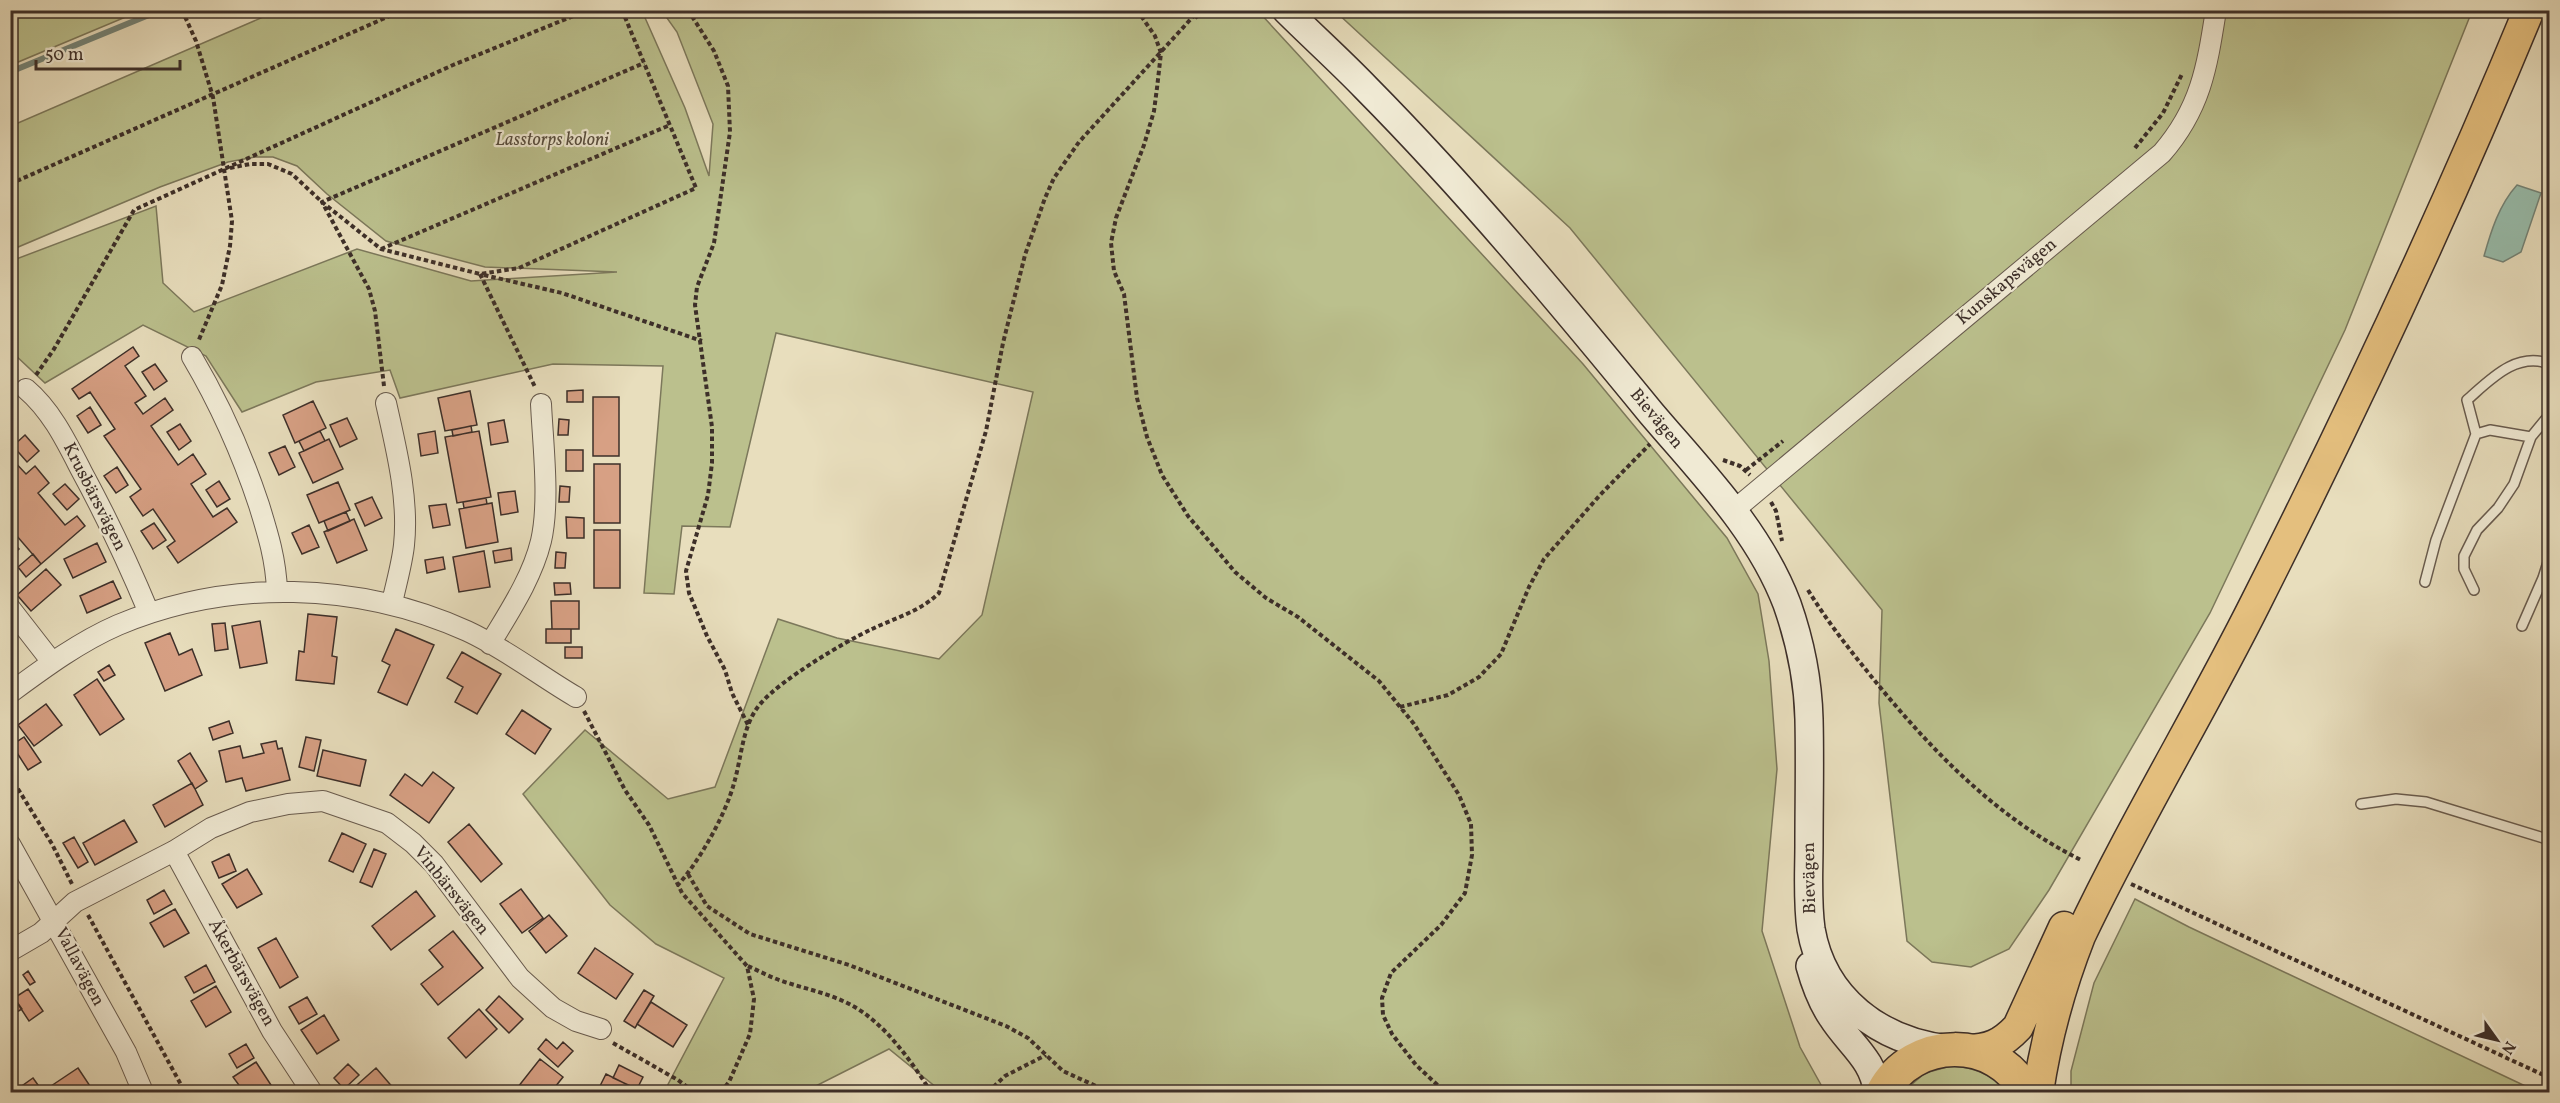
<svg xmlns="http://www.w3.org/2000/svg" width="2560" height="1103" font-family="Vollkorn,serif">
	<rect width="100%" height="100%" fill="#e8debd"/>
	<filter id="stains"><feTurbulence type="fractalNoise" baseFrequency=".00333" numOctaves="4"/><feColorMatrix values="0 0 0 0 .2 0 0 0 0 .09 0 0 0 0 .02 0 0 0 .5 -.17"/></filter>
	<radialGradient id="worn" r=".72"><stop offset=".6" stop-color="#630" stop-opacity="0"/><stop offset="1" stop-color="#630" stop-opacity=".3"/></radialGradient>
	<path fill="#bbc08d" stroke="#7c785b" stroke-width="1.5" d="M11 10H140V11L11 65Z
		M277 11H642L685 108 709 176 713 124 677 32 662 11H1258L1583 364 1727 538 1758 594 1769 661 1777 769 1762 931 1800 1047 1825 1092H942L889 1049 804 1092H664L724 978 656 944 610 905 523 794 585 730 668 799 715 787 778 619 837 638 939 659 982 615 1033 392 776 333 730 527 682 526 674 594 644 593 663 366 553 364 400 398 390 370 316 382 242 412 206 356 143 325 45 383 13 353 11 355V261L156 206 163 283 194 312 357 249 471 281 617 272 485 267 386 241 327 194 297 166 273 157H255L228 162 160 187 11 250V126Z
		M1335 11H2472L2345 330 2210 613 2049 890 2009 949 1971 967 1932 962 1907 941 1879 703 1882 610 1570 228Z
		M2135 899 2189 927 2538 1092H2071V1071L2094 983Z
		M1951 1066C1974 1067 1991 1074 2006 1092H1903L1925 1073Z"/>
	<path fill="#98bdac" stroke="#748478" stroke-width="1.5" d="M2517 185 2541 193 2521 252 2503 262 2484 256C2491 231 2499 205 2517 185Z"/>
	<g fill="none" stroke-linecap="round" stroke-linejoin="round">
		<path stroke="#748478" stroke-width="6" d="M10 72 161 10"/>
	</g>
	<path fill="#d7a084" stroke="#3d2f29" stroke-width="1.5" d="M133 347 139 356 125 366 146 396 135 403 143 414 165 398 173 410 151 426 178 465 193 454 206 474 191 484 213 517 227 508 237 522 178 563 167 547 175 541 153 509 143 516 130 497 141 489 104 436 115 429 90 392 79 399 72 389Z
		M155 364 167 381 154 390 142 372Z
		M583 390V402H567V391Z
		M470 391 477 425 445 431 438 398Z
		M593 397H619V456H593Z
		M313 401 326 428 295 443 283 415Z
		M90 407 101 425 88 433 77 416Z
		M347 418 357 439 340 447 330 425Z
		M559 419 569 420 568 435H558Z
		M504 420 508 442 491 445 488 423Z
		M180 424 191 441 179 450 167 432Z
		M471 426 472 432 453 436 452 430Z
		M320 431 325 441 304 451 299 441Z
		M435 431 438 453 421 456 418 434Z
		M479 431 491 497 457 503 445 437Z
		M25 435 39 451 27 462 13 446Z
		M329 439 343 469 313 483 299 453Z
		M285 446 295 467 279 475 269 453Z
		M566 450H583V471H566Z
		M10 457 26 474 35 466 49 483 38 493 65 525 77 516 85 526 41 564 10 528Z
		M594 464H620V523H594Z
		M117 467 128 485 116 493 104 476Z
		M219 481 230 499 217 507 206 490Z
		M338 482 350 510 319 523 307 495Z
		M65 484 79 499 67 510 53 494Z
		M560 486 570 487 569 502H559Z
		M515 491 518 512 501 515 498 493Z
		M372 497 382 518 365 526 355 504Z
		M486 498 487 504 464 508 463 502Z
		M492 503 498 542 466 548 459 509Z
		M446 504 450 525 433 528 429 506Z
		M346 512 350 521 328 531 324 521Z
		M566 517 584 518V538H567Z
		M354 519 367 550 337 563 324 532Z
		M154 523 166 540 153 549 141 531Z
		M309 525 319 547 302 554 292 533Z
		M594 530H620V588H594Z
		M10 540 19 549 10 557Z
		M97 543 106 562 73 578 64 559Z
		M511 548 512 560 495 563 493 551Z
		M484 551 490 587 459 592 453 557Z
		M556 552 566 553 565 568H555Z
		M33 554 41 564 26 577 18 567Z
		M443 557 445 569 427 573 425 560Z
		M46 569 61 585 31 611 17 595Z
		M113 581 121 598 87 613 80 596Z
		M554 583H570L571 594 555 595Z
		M551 601H579V629H552Z
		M308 614 337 617 332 656 337 657 334 684 296 680 299 651 304 652Z
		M260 621 267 663 240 668 232 626Z
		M225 623 228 649 215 651 212 624Z
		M396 629 434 645 407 705 378 692 390 665 382 661Z
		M546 629H571V643H546Z
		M170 633 179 655 192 649 202 675 165 691 145 643Z
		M565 647H582V658H565Z
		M462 652 501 674 477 714 455 702 463 687 447 678Z
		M109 665 115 675 104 681 98 672Z
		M97 679 124 719 100 735 74 695Z
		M46 704 62 725 34 746 18 725Z
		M522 710 551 729 535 754 506 734Z
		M229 721 233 733 213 740 209 728Z
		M24 737 41 762 28 770 12 745Z
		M306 737 321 740 314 771 299 767Z
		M276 741 278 749 282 748 290 780 246 791 242 778 226 782 219 751 240 746 243 758 264 753 261 744Z
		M323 750 366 760 360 786 317 776Z
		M190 753 207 781 195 789 178 761Z
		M433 772 454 788 429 823 390 795 405 774 422 786Z
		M192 783 203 805 165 827 153 805Z
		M124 820 137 842 95 865 83 843Z
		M469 824 502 864 481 882 448 842Z
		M342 833 366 844 353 872 329 861Z
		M74 837 88 862 78 868 63 843Z
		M374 849 386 854 372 887 360 882Z
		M229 854 236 871 219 878 212 862Z
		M247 869 262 894 237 908 222 884Z
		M521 889 543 918 522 933 500 904Z
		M164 890 172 904 154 914 147 900Z
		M416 891 435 916 391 950 372 926Z
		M175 909 189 933 164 947 150 923Z
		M549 915 567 936 546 953 529 931Z
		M453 931 483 968 438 1005 421 984 443 967 429 950Z
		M276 938 298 977 280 988 258 948Z
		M595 948 633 974 616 999 578 973Z
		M206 965 215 982 194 993 185 977Z
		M28 971 35 982 30 985 23 975Z
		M216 986 231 1012 206 1027 191 1001Z
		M28 989 43 1011 29 1021 14 998Z
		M644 990 654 996 635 1028 624 1021Z
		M10 992 22 1009 10 1016Z
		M499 996 523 1019 509 1033 486 1010Z
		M307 997 317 1014 299 1024 289 1007Z
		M651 1002 687 1025 673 1047 637 1024Z
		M479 1009 497 1029 466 1058 448 1038Z
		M324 1015 339 1040 317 1054 301 1030Z
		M546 1039 557 1049 563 1042 573 1051 558 1067 538 1049Z
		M246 1044 254 1058 237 1068 229 1054Z
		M540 1059 563 1077 551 1092H514Z
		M256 1062 271 1085 259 1092H244L233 1077Z
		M348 1064 359 1075 344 1089 334 1078Z
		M619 1065 643 1077 637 1089 613 1078Z
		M78 1068 92 1089 88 1092H47L45 1090Z
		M376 1068 395 1090 391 1092H349Z
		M606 1074 630 1086 627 1092H597Z
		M33 1078 43 1092H22L19 1088Z"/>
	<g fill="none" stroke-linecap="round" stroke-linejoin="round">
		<defs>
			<path id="lane" d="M2476 434 2467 400C2490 380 2516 351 2550 364
				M2425 582 2436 540 2476 434 2490 430 2531 437
				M2474 590 2464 569V556L2477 530 2498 508 2514 484 2531 437 2550 414
				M2522 626 2543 578 2550 556
				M2361 804 2396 799 2426 802 2550 840"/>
			<path id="street" d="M192 357C221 406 241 451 259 505 268 534 276 560 277 591
				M26 389C52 411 67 443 82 472 107 518 129 565 149 613
				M386 403C396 448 409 498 404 545 402 564 396 584 392 603
				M1733 511 2162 153C2201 108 2207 67 2216 10
				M10 608 52 662
				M490 644C509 612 532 578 541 541 550 502 543 445 541 404
				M10 693C44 668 79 642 118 625 230 578 358 582 467 631 506 649 540 676 576 697
				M10 844 126 1052 143 1092
				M174 851 272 1031 312 1092
				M10 951 41 933 75 902 174 851 211 828 250 812 288 804 323 801 387 823 413 843 434 864 520 978 553 1008 576 1021 601 1029"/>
			<path id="secondary" d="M1286 10C1312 36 1340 61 1366 88 1467 190 1560 302 1651 413 1701 472 1759 530 1787 604 1800 641 1808 680 1809 719 1810 761 1809 802 1809 844 1809 872 1807 901 1811 929 1823 999 1880 1041 1948 1049
				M1810 966C1815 984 1821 1001 1832 1017 1848 1043 1875 1060 1877 1092"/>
			<path id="primary" d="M1966 1050C1989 1050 2002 1044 2018 1027L2064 927
				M2038 1092C2046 1038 2060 987 2080 936 2134 822 2200 714 2256 602 2354 408 2446 211 2529 10"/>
			<path id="highway" d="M1883 1092C1913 1036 1996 1035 2026 1092"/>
		</defs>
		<use href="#lane" stroke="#685b4e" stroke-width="12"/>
		<use href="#street" stroke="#685b4e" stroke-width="22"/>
		<use href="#secondary" stroke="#3d2f29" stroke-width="30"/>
		<use href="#primary" stroke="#3d2f29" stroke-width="33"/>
		<use href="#highway" stroke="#3d2f29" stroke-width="36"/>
		<path stroke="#3d2f29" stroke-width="4" stroke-dasharray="4.5 3" stroke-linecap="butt" d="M182 10 196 41 213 97 232 221 230 246 222 285 198 342
			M688 10 714 51 728 86 730 132 714 243 697 287 695 305 712 427V463L708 495 686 571 689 593 707 636 725 670 732 693 748 725
			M1137 10 1155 36 1161 53 1157 88 1154 111 1144 145 1116 218 1111 243 1114 271 1124 294 1137 398 1147 437 1162 475 1188 516 1235 572 1266 598 1298 617 1379 681 1414 724 1459 795 1471 824 1472 855 1465 893 1441 925 1391 973 1382 998 1383 1015 1392 1034 1416 1065 1445 1092
			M1195 18 1206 10
			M2135 148 2163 113 2182 74
			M230 168 250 164H268L292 174 322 202 381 249 480 274 519 268 696 188 622 10
			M10 184 403 10
			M381 249 670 125
			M480 274 535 387
			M484 275 562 293 702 341
			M10 361 18 373
			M36 375 54 349 134 210 453 65 588 10
			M384 386 375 311 369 289 322 202 644 63
			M1723 460 1740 466 1750 475
			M1746 470 1783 441
			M1771 502 1776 511 1782 541
			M1808 590C1830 626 1857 659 1884 692 1941 760 2001 820 2081 860
			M1400 707 1448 695 1479 677 1501 654 1529 587 1544 559 1600 495 1650 444
			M584 711 625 790 649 825 682 893 747 966 754 999 750 1034 729 1082 721 1092
			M10 776 52 844 72 884
			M688 874 707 906 750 934 849 965 1006 1026 1028 1038 1063 1071 1109 1092
			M2131 884 2550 1078
			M677 886C699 862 726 814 734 783 742 757 742 723 762 702 781 680 844 642 872 629 895 618 921 611 939 593L986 431 1003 343 1025 255 1045 198 1054 178 1079 142 1199 10
			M88 915 185 1092
			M748 966C759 971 770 977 782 981 805 989 829 993 851 1005 885 1023 911 1061 931 1092
			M613 1043 678 1080 694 1092
			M988 1092 1005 1076 1046 1055"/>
		<use href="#lane" stroke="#f0ead4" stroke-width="9"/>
		<use href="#street" stroke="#f0ead4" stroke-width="20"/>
		<use href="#secondary" stroke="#f0ead4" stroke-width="27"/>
		<use href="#primary" stroke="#e4bf7e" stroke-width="30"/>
		<use href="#highway" stroke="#e4bf7e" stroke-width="33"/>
	</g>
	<g text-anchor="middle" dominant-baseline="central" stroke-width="4.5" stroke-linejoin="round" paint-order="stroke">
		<g font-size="18" font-style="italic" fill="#564c3d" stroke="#f0ead4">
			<text x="552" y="140">Lasstorps koloni</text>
		</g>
		<g font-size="18" fill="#3d2f29" stroke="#f0ead4">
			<text transform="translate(2007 282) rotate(-40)">Kunskapsvägen</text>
			<text transform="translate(1656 419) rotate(50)">Bievägen</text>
			<text transform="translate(94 497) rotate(63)">Krusbärsvägen</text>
			<text transform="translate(1810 878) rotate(-91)">Bievägen</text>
			<text transform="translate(451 891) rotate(51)">Vinbärsvägen</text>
			<text transform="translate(79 967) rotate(62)">Vallavägen</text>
			<text transform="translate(241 973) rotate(61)">Åkerbärsvägen</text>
		</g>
	</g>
	<rect width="2560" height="1103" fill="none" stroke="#e8debd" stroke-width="36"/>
	<rect x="12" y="12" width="2536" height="1079" fill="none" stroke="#3d2f29" stroke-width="3"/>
	<rect x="18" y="18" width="2524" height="1067" fill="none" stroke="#3d2f29" stroke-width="1.5"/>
	<g transform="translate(2497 1040) rotate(124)" stroke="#f0ead4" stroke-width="4.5" paint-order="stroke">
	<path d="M0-4.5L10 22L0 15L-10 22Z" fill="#3d2f29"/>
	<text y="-9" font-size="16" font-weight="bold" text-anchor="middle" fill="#3d2f29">N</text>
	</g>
	<path d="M36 60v9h144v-9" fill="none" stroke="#3d2f29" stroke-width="3"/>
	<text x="45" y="60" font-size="18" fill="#3d2f29" stroke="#f0ead4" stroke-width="4.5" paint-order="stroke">50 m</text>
	<rect width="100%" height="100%" filter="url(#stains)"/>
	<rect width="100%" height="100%" fill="url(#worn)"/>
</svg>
